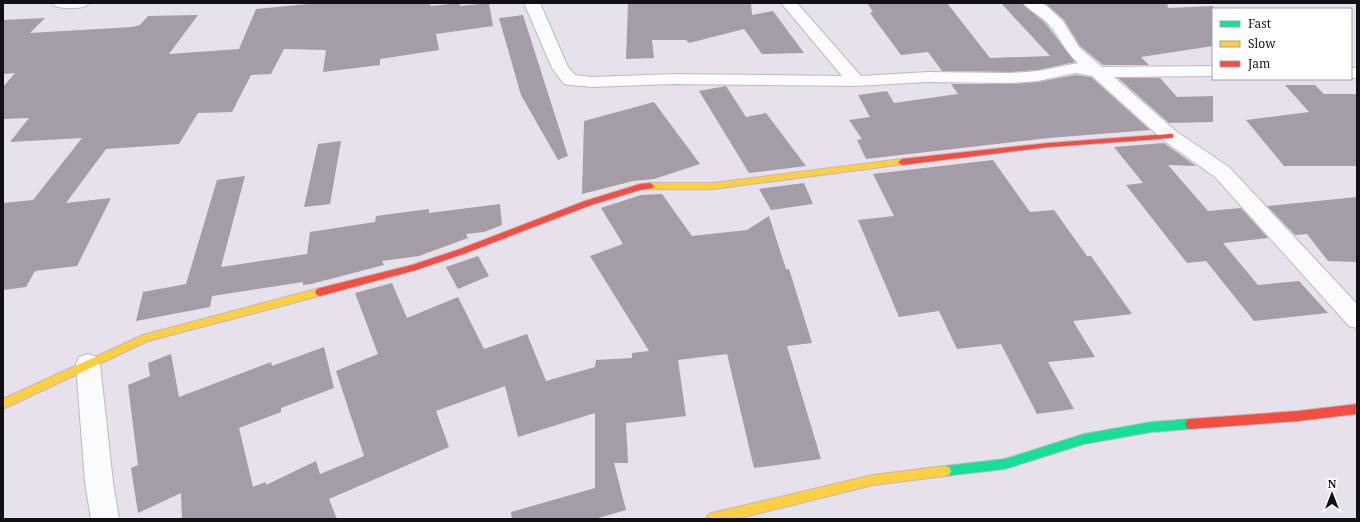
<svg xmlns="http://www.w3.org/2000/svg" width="1360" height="522" font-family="'Noto Serif',serif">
	<rect width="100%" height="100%" fill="#e7e1ec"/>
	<path fill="#a49ca6" d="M318 3H430L431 6 460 3V6L489 3 493 26 436 34 439 50 380 59V65L323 72 326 50 284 49 271 74 251 75 232 112 198 113 179 144 106 149 66 203 111 198 77 266 35 271 26 287 3 290V203L33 200 82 138 10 142 29 118 3 119V87L15 73 3 74V20L45 18 30 33 132 27 140 25 148 16 198 15 169 54 239 49 256 9Z
		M628 3H751L752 15 773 11 804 53 762 54 744 29 689 43 686 40H652L654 58 626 59Z
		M867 3H947L990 58 1050 56 1001 3H1022L1046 24 1075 62 1038 70 1011 72 942 71 928 52 901 55 870 13 873 12Z
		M1045 3H1167L1168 8 1213 6V46L1141 57 1149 65H1103L1080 46 1064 20Z
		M523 15 568 156 558 160 521 95 499 18Z
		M1075 75 1091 77 1150 130 1049 138 866 159 857 140 862 139 849 120 870 117 858 95 887 91 894 103 958 94 951 84H1011L1038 82Z
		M1118 78H1160L1177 97 1213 96V122L1169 123Z
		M1285 85H1315L1324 94H1357V166H1284L1246 120 1309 112Z
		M726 86 746 117 766 113 806 166 749 173 699 91Z
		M654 102 700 164 654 179 633 181 582 194 584 121Z
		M341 141 330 204 304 207 318 144Z
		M1164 143 1196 166 1168 165 1208 211 1241 208 1268 238 1223 243 1258 285 1299 281 1328 313 1254 321 1206 261 1187 263 1126 185 1143 183 1114 147Z
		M993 160 1030 212 1054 210 1087 256H1091L1132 314 1073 321 1095 357 1048 362 1074 409 1037 414 1001 344 957 349 939 311 899 317 858 220 894 216 873 174Z
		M245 176 221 267 307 254 310 232 375 222 376 216 429 209V213L500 204 502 225 484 232 466 234 468 238 419 256 382 261 384 265 311 284 303 285V282L212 296 210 307 136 321 143 292 186 284 217 180Z
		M804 183 813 204 771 210 759 189Z
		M662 194 692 236 747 230 769 216 786 269H789L812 343 787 346 821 459 754 468 727 354 678 360 686 416 626 423 628 463H614L626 510 595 519H512L511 512 595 488V413L518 437 505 386 436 411 449 447 329 499 337 519H182L181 493 138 513 131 468 138 465 128 385 150 376 148 363 171 354 179 397 271 362 272 366 324 347 334 388 281 408V412L239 428 253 487 266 482V485L316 461 320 474 364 456 336 371 378 354 355 293 392 283 407 318 458 297 484 349 527 334 546 381 595 367 596 360 632 358V353L649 351 590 256 623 244 601 208 641 195Z
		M1357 197V262L1328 261 1307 234 1295 235 1267 206Z
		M478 256 489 276 458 289 446 267Z"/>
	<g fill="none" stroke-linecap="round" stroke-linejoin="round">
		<defs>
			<path id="street" d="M52 3H89L86 6C77 9 64 9 55 6Z
				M524 3H540L568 67 575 75 592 77 674 74 842 76 781 3H797L861 76 928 72 1011 73 1038 71 1078 63C1064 50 1061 39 1050 26 1043 17 1028 10 1023 3H1042L1048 7 1063 21 1079 47 1102 67 1213 66V76L1114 77 1177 132 1229 167 1357 304V328L1349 326 1215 177 1163 140 1092 76 1075 73 1038 81 1011 83 928 82 856 86 674 84 592 87 570 85 564 84 552 68Z
				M1351 68H1357V78H1351Z
				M88 354 97 357 100 364 113 482 119 519H91L85 482 76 364 79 357Z"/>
			<path id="fast" d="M1190 419 1194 421 1195 424 1194 427 1190 429 1152 432 1084 444 1005 469 945 476 941 475 939 471 941 467 945 466 1005 459 1084 434 1152 422Z"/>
			<path id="slow" d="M902 159 906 162 905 164 713 189H650L646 186 650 183H713Z
				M320 288 323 289 325 292 323 295 148 341 3 409V399L143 335Z
				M945 466 949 467 951 471 949 475 945 476 873 485 736 519H706L708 515 712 513 873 475Z"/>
			<path id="jam" d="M1170 134H1173V138L1049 147 902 165 898 162 902 159 1049 143Z
				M650 183 654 186 653 188 640 190 591 205 466 253 416 270 320 296 317 295 315 292 317 289 320 288 412 265 460 249 585 201 640 184Z
				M1357 404V414L1298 421 1190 429 1186 427 1185 424 1186 421 1190 419 1298 411Z"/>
		</defs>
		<use href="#street" stroke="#bdb9c2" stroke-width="2"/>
		<use href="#fast" stroke="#bdb9c2" stroke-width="2"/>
		<use href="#slow" stroke="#bdb9c2" stroke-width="2"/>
		<use href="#jam" stroke="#bdb9c2" stroke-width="2"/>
		<use href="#street" fill="#fbfafc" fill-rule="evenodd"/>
		<use href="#fast" fill="#16e098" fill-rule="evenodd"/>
		<use href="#slow" fill="#ffcf43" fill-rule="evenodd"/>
		<use href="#jam" fill="#f24e42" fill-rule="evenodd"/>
	</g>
	<rect width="1360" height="522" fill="none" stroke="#130f16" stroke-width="8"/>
	<rect x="1212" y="8" width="140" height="72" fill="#ffffff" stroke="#a19fa2"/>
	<rect x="1220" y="21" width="20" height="6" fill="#16e098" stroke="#a19fa2"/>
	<text x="1248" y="28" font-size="12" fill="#130f16">Fast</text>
	<rect x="1220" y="41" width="20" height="6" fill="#ffcf43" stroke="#a19fa2"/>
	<text x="1248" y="48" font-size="12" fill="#130f16">Slow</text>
	<rect x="1220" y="61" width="20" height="6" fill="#f24e42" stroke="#a19fa2"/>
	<text x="1248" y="68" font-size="12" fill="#130f16">Jam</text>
	<g transform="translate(1332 494)" stroke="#ffffff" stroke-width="3" paint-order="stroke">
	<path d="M0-3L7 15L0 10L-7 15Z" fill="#130f16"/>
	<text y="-6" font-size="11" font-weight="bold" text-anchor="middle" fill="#130f16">N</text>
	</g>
</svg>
